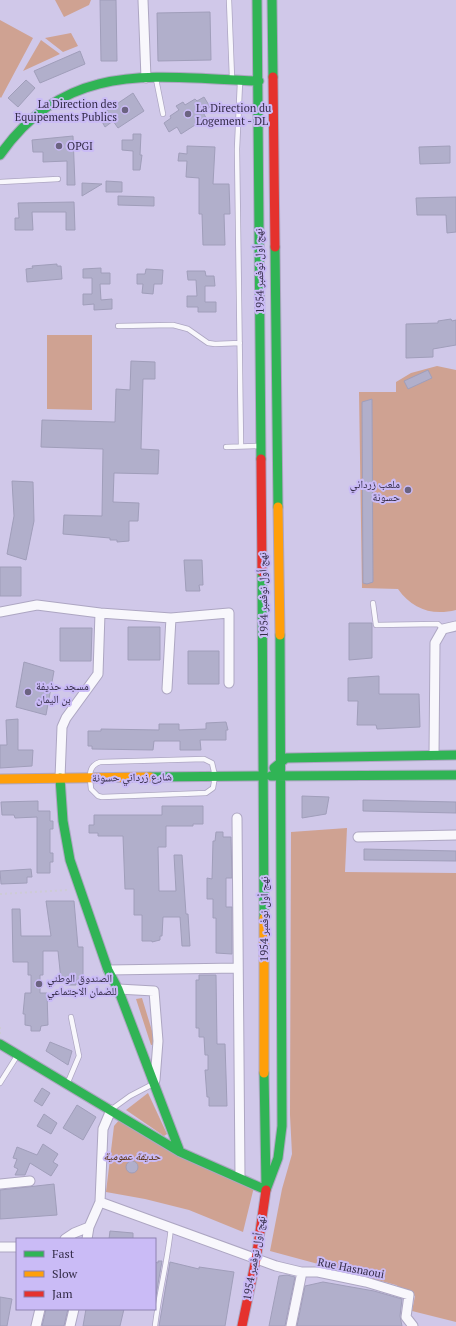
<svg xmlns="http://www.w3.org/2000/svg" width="456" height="1326" font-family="'PT Serif','Noto Naskh Arabic',serif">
	<rect width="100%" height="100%" fill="#d0c8e9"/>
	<path fill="#cfa292" d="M55 0H91L89 5 64 17Z
		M0 20 33 38 1 98 0 97Z
		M71 33 78 46 63 52 45 38Z
		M41 40 60 54 23 71Z
		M47 335H92V410L47 409Z
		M437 366 456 370V610C432 616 412 609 398 589L362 588 359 392H396V382L411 373Z
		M347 828 345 872 456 873V1322L412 1311 415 1296 396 1285 270 1251 282 1189 292 1154 290 1115 291 832Z
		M142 998 156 1044 151 1045 136 999Z
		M148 1093 167 1134 164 1136 126 1110Z
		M120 1119 254 1187 243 1232 189 1210 145 1199 106 1192 114 1126Z"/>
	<path fill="#b1afcb" stroke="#a09eba" d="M100 0H116L117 61H101Z
		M210 12 211 60 158 61 157 13Z
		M80 51 85 64 40 83 34 71Z
		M26 80 35 88 18 107 8 98Z
		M133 93 144 111 118 128 113 121 105 127 99 116Z
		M204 97 210 107 203 112 206 118 181 134 177 127 169 132 164 123 171 118 170 116 179 110 176 106 183 102 185 105 195 99 197 101Z
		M133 134H141L140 155H142L140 170H133V151L122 150V140H133Z
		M73 136 75 185H67V161L43 162V152H33L32 140Z
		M187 146 215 147 213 184H229L230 214H224L225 245H203L202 214H199V178L186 177 187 161H178L179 153 187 154Z
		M450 146V163L420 164 419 147Z
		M106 181 122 182V192H106Z
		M82 183 102 184 82 196Z
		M118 196 154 197V206L118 205Z
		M456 197V232L447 233 446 215H417L416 198Z
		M74 202 75 230H66V212H32L33 230H15V218H19L18 203Z
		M57 264V266H61L62 279 27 282 26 269 33 268 32 266Z
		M101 268V273H110V284H100L101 300 112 299V309L94 310V304L83 305V294H92V278H83V269Z
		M146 269 163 270 162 284H154L153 294 142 293 143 284H137V274H145Z
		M187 271H205L206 276H214L215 286H205V302H216V312H198V307H187V296H197L196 280H188Z
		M451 319 452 321 456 320V345L433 349V357L406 358V324L438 323V321Z
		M131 361 155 362V379H143L141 449 159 450 158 474 114 473 113 502 139 503 138 521H129V541L117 542V540H110V538L63 534 64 515 102 516 103 449 41 447 42 420 115 422 116 389 130 390Z
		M428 370 432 378 408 389 404 381Z
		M372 399 373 582 367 584 363 583 362 402Z
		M12 481 33 482 34 521 26 560 7 554 14 516Z
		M184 560H202L203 585H199L200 591H186Z
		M0 567H21V596H0Z
		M349 623H372V658L349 660Z
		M128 627H160V660H128Z
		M60 628H92L91 661H60Z
		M188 651H219V684H188Z
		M24 662 54 671 46 715 16 707Z
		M379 676V694H419L420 727 377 729 376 725H357L358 701H348V678Z
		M18 719V750H33L32 766 0 768V745H7L6 720Z
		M226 722 228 730H226V740H200L201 750H180V741H154L153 750 92 749V746H88V731H101V729L159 730V724H179V730L206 729V723Z
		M302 796 329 797 326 814 302 818Z
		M363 800 456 802V813L363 811Z
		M38 801V811H50V821H53V829H50V853H53V862H50V873H37V817L15 818 14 815H2L1 802Z
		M162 806H203V824H193V826H166V847H158L159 891H176L174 855H182L186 914H188L190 946H182L180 917H163L162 936H160V940L152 942V941H142V915H134V889H125L123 836H98V833H89V825H94V815H162Z
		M216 832H223V837H231L232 878H226V907H232V954L216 953V918H213V899H207V878L212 879 213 841H215Z
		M364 849 456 851V861L364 860Z
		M31 869 32 877H27V883L1 884 0 871Z
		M46 901H74L78 947H83V980H76V985H66V980H61L58 951H43V975H40V993H47L48 1025 41 1026 40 1031H31V1026L25 1025V1014H23L25 993H31V975H28V962H13L12 909H20L21 936H51Z
		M199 975H216L217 1044H225L227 1106H209V1097H207L205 1070H208V1055H205L204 1037H199V1028H196V980H199Z
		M50 1042 72 1051 68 1065 46 1051Z
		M42 1088 50 1093 42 1106 34 1101Z
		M77 1105 96 1117 83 1140 63 1128Z
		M44 1114 57 1123 51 1134 37 1126Z
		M43 1144 58 1154 53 1162 58 1165 51 1176 30 1163 25 1175H15L18 1169 14 1167 17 1159 13 1158 17 1147 37 1155Z
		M126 1167a6 6 0 1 1 12 0a6 6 0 1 1-12 0Z
		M54 1184 57 1215 0 1219V1190Z
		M110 1231 133 1233V1239H109Z
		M158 1261H162L155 1301V1262L158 1263Z
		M170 1262 199 1269V1267L234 1272 225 1326H159Z
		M287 1275 295 1277 285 1326H269L279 1276Z
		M323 1282 374 1291 402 1299 400 1316 402 1326H297L305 1286Z
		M0 1297 12 1299 7 1326H0Z
		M46 1309H68L64 1326H42Z
		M86 1309H124L120 1326H83Z"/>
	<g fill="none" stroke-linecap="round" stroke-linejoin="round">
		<defs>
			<path id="lane" d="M229 0 232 78
				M156 79 163 114
				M240 82 237 149 241 446
				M0 182 58 179
				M118 326 173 325 188 329 208 343 215 344 240 343
				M226 447 258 446
				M373 603 376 625 438 624 443 629
				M204 759 212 763 215 776 213 788 206 793 102 797 98 796 91 789C90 778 87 766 100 762Z
				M68 1082 79 1056 71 1017
				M0 1083 17 1056
				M112 1109 130 1096 153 1084
				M155 1326C159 1292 168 1260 171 1227"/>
			<path id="street" d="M143 0 146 78
				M0 612 37 605 100 613
				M167 689 171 618
				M434 755 435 643 443 629 456 626
				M60 778 62 727 66 718 98 674 100 613 171 618 229 613V683
				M237 818 240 1177
				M358 837 456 835
				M108 970 238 968
				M118 989 154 991 158 1041 155 1080
				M0 1184 30 1181
				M100 1202 276 1266 301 1272H318L366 1282 409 1295 406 1317 413 1326
				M65 1239 74 1233 89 1227
				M87 1239 89 1227 100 1202 103 1129 111 1110
				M0 1247H17
				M36 1326 40 1309
				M70 1326 74 1309
				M291 1326 302 1272"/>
			<path id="fast" d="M257 0 261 459
				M272 0 273 77
				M0 155C68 58 156 78 259 81
				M275 247 278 507
				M262 572 264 918
				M274 768 286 758 456 755
				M271 776 456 775
				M150 777 264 776
				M60 778 63 821 70 860 108 970 118 989 180 1152
				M0 1044 180 1152 266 1190
				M264 1073 266 1184
				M266 1190 278 1158 282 1126 280 635"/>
			<path id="slow" d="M278 507 280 635
				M0 779 150 777
				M264 918V1073"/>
			<path id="jam" d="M273 77 275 247
				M261 459 262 572
				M242 1326 256 1259 266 1190"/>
		</defs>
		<use href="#lane" stroke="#ada6c2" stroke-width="6"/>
		<use href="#street" stroke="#ada6c2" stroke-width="11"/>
		<use href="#fast" stroke="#ada6c2" stroke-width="11"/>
		<use href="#slow" stroke="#ada6c2" stroke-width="11"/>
		<use href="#jam" stroke="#ada6c2" stroke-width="11"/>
		<path stroke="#cdcbd5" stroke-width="2" stroke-dasharray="2 3" stroke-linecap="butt" d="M0 894 69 890
			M0 1027V1034"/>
		<use href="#lane" stroke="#f8f7fc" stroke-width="4.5"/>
		<use href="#street" stroke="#f8f7fc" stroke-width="9"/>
		<use href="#fast" stroke="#30b455" stroke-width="9"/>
		<use href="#slow" stroke="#ff9f0a" stroke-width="9"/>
		<use href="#jam" stroke="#e5322d" stroke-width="9"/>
	</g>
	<g fill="#6b6381" stroke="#cabbf6" stroke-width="1.5">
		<circle cx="125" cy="110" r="4"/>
		<circle cx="188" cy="114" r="4"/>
		<circle cx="59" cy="146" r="4"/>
		<circle cx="408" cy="490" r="4"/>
		<circle cx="28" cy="692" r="4"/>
		<circle cx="39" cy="984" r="4"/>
	</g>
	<g text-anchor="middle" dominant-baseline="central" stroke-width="4" stroke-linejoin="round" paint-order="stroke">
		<g font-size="11" fill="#342c49" stroke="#cabbf6" text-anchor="start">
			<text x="117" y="104" text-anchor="end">La Direction des<tspan x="117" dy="13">Equipements Publics</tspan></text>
			<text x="196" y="108">La Direction du<tspan x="196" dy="13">Logement - DL</tspan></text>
			<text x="67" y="146">OPGI</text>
			<text x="400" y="484" text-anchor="end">ملعب زرداني<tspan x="400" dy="13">حسونة</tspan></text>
			<text x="36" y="686">مسجد حذيفة<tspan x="36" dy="13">بن اليمان</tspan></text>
			<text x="47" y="978">الصندوق الوطني<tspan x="47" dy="13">للضمان الاجتماعي</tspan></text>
		</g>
		<g font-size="11" fill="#342c49" stroke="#cabbf6">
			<text transform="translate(259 271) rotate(-91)">نهج أول نوفمبر 1954</text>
			<text transform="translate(263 595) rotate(-91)">نهج أول نوفمبر 1954</text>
			<text transform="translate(132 777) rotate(-1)">شارع زرداني حسونة</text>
			<text transform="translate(264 919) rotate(-90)">نهج أول نوفمبر 1954</text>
			<text transform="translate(254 1258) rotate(-80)">نهج أول نوفمبر 1954</text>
			<text transform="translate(351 1268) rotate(11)">Rue Hasnaoui</text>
		</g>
		<g font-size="11" font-style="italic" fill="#582f0d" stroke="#cabbf6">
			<text x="132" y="1156">حديقة عمومية</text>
		</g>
	</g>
	<rect x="16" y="1238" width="140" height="72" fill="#cabbf6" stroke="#8e82b1"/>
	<rect x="24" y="1251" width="20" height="6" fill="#30b455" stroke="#8e82b1"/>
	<text x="52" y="1258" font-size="12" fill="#342c49">Fast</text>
	<rect x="24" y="1271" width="20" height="6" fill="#ff9f0a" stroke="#8e82b1"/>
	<text x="52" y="1278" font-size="12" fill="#342c49">Slow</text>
	<rect x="24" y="1291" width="20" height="6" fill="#e5322d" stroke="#8e82b1"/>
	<text x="52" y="1298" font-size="12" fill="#342c49">Jam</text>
</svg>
